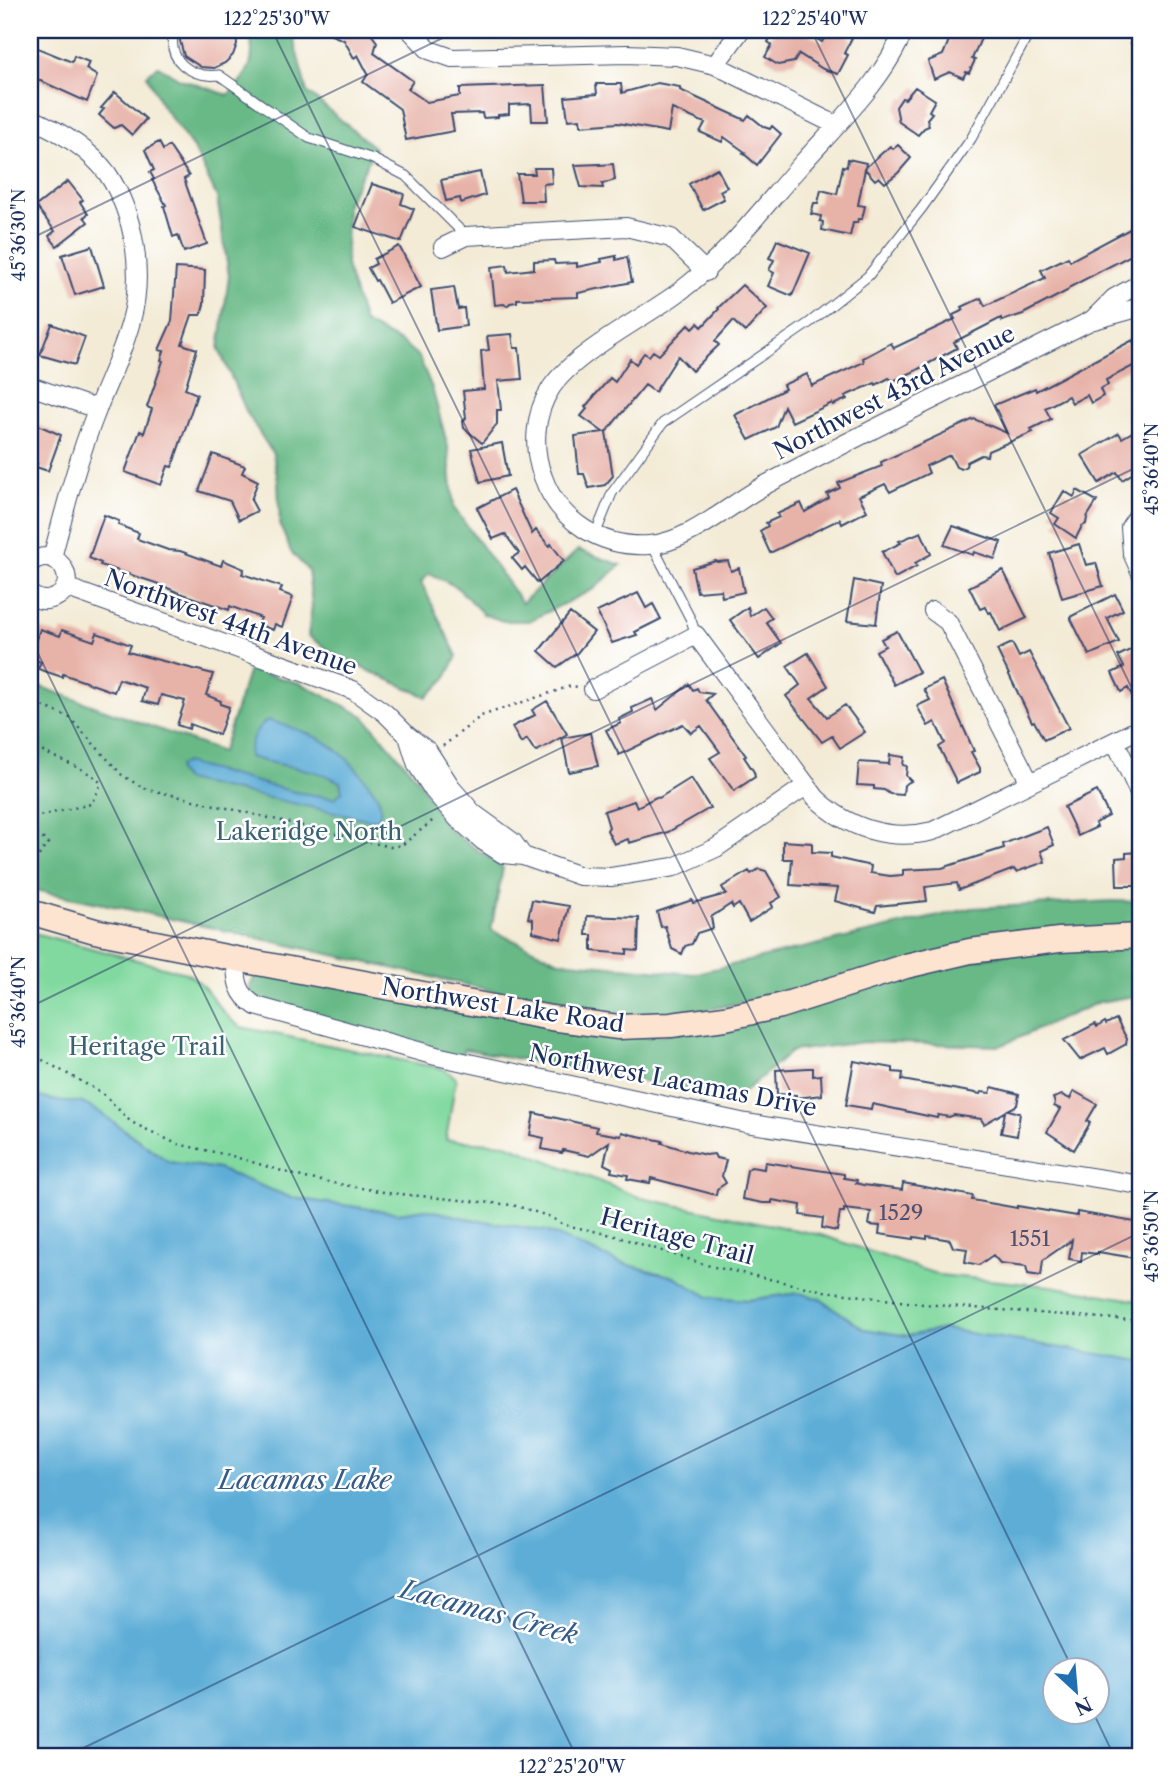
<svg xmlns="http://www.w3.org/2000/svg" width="1171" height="1786" font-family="'Libre Caslon Text',serif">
	<rect width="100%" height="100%" fill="#fff"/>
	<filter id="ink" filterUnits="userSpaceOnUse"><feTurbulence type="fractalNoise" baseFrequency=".0143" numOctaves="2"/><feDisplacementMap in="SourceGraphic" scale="14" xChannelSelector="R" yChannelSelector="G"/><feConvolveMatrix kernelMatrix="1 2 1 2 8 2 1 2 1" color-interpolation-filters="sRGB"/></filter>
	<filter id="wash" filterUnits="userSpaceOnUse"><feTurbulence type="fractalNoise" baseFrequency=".00686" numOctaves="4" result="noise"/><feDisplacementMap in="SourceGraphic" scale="28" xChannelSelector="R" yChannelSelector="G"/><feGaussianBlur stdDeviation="1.57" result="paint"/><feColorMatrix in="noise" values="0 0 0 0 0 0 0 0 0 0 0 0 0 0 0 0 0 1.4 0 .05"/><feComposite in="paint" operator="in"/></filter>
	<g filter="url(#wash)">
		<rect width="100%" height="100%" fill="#f3ebd5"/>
		<path fill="#81d99f" stroke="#4e847e" stroke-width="2" d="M30 932 186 973C211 986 217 1013 241 1027L444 1069 456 1078 446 1140 506 1144 641 1198 821 1235 939 1275 1050 1286 1141 1301V1361L944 1329 907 1336 864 1329 820 1299 799 1293 748 1300 709 1297 674 1277 617 1262 546 1231 470 1219 425 1209 399 1213 292 1198 218 1169 169 1162 98 1111 80 1102H62L30 1095Z"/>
		<path fill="#68b986" stroke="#427472" stroke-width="2" d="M248 30H291L307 92 375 148 347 203 346 265 364 323 404 344 419 357 432 388 448 447 454 508 522 603 578 550 621 565 594 589 529 621H503L483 614 457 587 429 573 421 582 457 656 446 678 427 697 341 658 308 636 312 605 308 570 291 552 280 525 278 481 273 454 247 413 219 349 229 276 217 197 195 151 161 104 147 75 158 66 180 79 228 95C249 74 258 60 248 30Z
			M249 670 300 683 364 716 416 777 448 829 503 868 491 930 559 961 693 974 972 908 1114 901 1141 902V930L778 995 701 1011 624 1017 521 997 123 908 30 889V683L222 752Z
			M1141 941V995L1099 1002 1000 1046 864 1042 792 1051 737 1098 464 1049 461 1060 251 997 250 986 255 976 268 973 663 1035 945 959Z"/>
		<path fill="#5dadd7" stroke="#3c6e9a" stroke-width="2" fill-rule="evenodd" d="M268 720C315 735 333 739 365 779 375 793 384 800 379 818L371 820 185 780 178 772V766L185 763 295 792 334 798 342 792 340 782C314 767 278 767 249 757 249 742 255 728 268 720Z
			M30 1095 62 1102H80L98 1111 169 1162 218 1169 292 1198 399 1213 425 1209 470 1219 546 1231 617 1262 674 1277 709 1297 748 1300 799 1293 820 1299 864 1329 907 1336 944 1329 1141 1361V1756H30ZM1056 1670H1098V1712H1056Z"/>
		<g id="blocks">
			<path fill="#e7b2a8" d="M181 30H236L237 44 233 55 225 63 214 68 201 67 184 56 180 41Z
				M319 30H368L377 42 374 53 413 81 408 89 427 102 460 96V88L545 85 548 121H532L531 104 509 105V114L498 115V117L483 118 482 113 451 114 454 131 406 140 400 109 363 82 368 74 358 55 354 58 344 40Z
				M775 30H803L822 42 829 30H838L852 38 844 53 848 55 838 74 823 69 799 54 794 62 778 65 765 57 772 45 768 42Z
				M957 30H968L982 36 972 59 975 60 969 73 966 72 963 78 950 72 934 79 928 61 943 55 952 33 955 34Z
				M30 45 72 62 74 56 89 62 86 69 97 76 87 102 30 76Z
				M657 83 680 87V90L745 120 749 115 764 127 770 129 772 126 781 134 757 165 743 153 745 152 724 137 722 142 700 132 705 123 672 109 668 132 618 123 581 126 580 119 568 120 565 97 597 94 596 84H621L622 93Z
				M915 87 935 100 929 111 932 113 927 119 929 126 924 128 918 135 899 122 896 107 902 98 905 99Z
				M115 92 146 119 132 135 121 125 114 128 99 115 104 109 101 108Z
				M159 142 163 150 169 146 189 176 184 179 207 244 184 252 178 235 173 237 164 206 166 205 152 180 154 179 150 172 154 170 145 150Z
				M898 145 911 158 898 173 885 183 879 177 875 180 865 169 858 205 865 206 862 219H858L857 223H853L850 236 822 230 823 222 820 221 821 216 811 214 814 203H818L821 190 837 194 843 166 847 167 848 159 866 163 865 168 890 146 893 149Z
				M600 164V165L613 164 615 180 602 184 603 188 581 187 575 165Z
				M534 168H551L552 183 543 184 544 201H521L517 174H535Z
				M717 168 727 187 720 191 724 199 703 210 689 184Z
				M480 172 485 195 461 203 460 198 446 201 441 180Z
				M68 181 83 200 80 202 88 214 84 217 88 222 57 246 49 236 55 231 36 206Z
				M372 184 404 194 401 204 414 209 401 242 355 227Z
				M1141 223V250L1070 287 1067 291 1023 314 1002 321 1001 318 954 342 957 348 913 372 893 381 889 378 876 385 875 383 845 396 847 399 833 405 832 403 792 422 784 406 776 427 749 440 735 415 785 389 783 385 807 374 812 386 864 362 863 358 891 343 894 348 955 319 953 315 964 310 962 307 981 298 985 306 1045 278 1041 270 1068 257 1070 261Z
				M777 240 810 253 792 296 768 286 774 273 769 270 774 260 769 258Z
				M92 246 104 286 75 295 62 255Z
				M399 246 421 287 389 303 377 280 375 281 368 268 376 264 374 259Z
				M616 256V260L627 257 632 282 578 293V297L517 299V302L510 303 507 306 504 304 495 305 491 267 507 265 508 272 534 269V261L554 260 555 264 577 263V267L602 262 601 259Z
				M176 268 205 270 204 304 201 315H192L182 344 197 349 185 389 197 394 172 467 168 466 161 485 125 472 140 431 144 433 152 409 147 407 163 361 161 360 164 351 159 350 172 321Z
				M742 285 767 308 745 332 733 321 715 341 719 345 692 371 678 356 655 392 645 385 606 432 613 476 605 485 589 488 584 474H579L575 436 603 432 581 416 587 409 585 407 610 378 615 382 630 359 636 364 644 353 649 356 653 351 659 355 689 324 693 328 698 323 702 327 719 309 718 308Z
				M454 287 458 309 464 308 466 326 437 330 431 290Z
				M52 324 85 337 75 365 40 355Z
				M512 334 514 348H519L522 379 498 381 501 410H497V424L482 443 464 428 463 421 466 418 463 391 484 389 481 351 489 350 487 336Z
				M1133 340 1134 344 1141 341V362L1106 380 1108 385 1100 389 1103 396 1091 403 1087 395 1072 403 1068 396 1045 408 1051 419 1031 429 1033 432 988 451 987 456 981 455 967 462 966 466 961 469 956 467 950 455 926 466 929 473 890 492 885 484 859 496 867 511 842 524 840 519 770 553 760 531 768 526 766 523 779 517 777 514 801 503 805 512 829 498 827 494 840 488 838 483 882 466 881 462 974 419 1007 433 994 405 1035 388 1036 391Z
				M38 425 61 435 48 471 36 467 37 464 30 462V426L36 428Z
				M1141 427V468L1122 480 1117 472 1099 483 1082 455 1119 433 1122 438Z
				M502 443 508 476 480 482 471 449Z
				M213 454 245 466 242 473 258 481 251 500 257 511 239 520 230 501 199 491Z
				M512 490 532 534 536 530 549 546 551 544 564 561 538 583 525 567 522 570 512 558 519 553 505 534 493 539 477 508Z
				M1077 490 1097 501 1087 517 1086 524 1082 526 1076 538 1055 524 1059 518 1051 513 1064 491 1074 497Z
				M104 515 119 521 118 525 139 533 137 539 168 550 180 551 221 566 223 560 244 569 242 574 282 587 280 592 293 597 282 627 275 624 273 630 262 626 258 624 261 618 230 606 229 610 177 592 156 583 100 565 101 563 89 558Z
				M953 526 1001 542 995 559 974 552 973 555 944 545Z
				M921 532 931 554 915 563 917 566 895 578 882 552 901 543 899 541Z
				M1079 544 1086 565 1096 563 1103 586 1062 598 1049 553Z
				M716 561 717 562 728 561 731 571 739 568 744 592 722 597 721 590 697 592 692 568Z
				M1003 570 1027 618 1000 631 991 612 989 613 985 607 980 609 969 587Z
				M854 580 881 586 876 624 847 621Z
				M638 593 646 608 653 604 661 619 635 632 637 635 612 643 597 612Z
				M1115 594 1123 610 1107 618 1119 642 1089 655 1070 617Z
				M748 607 750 616 764 607 772 618 766 622 781 643 759 659 730 620Z
				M570 613 594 632 577 653 557 667 539 651Z
				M40 629 60 636 62 630 94 641 97 633 131 645 128 652 213 674 206 695 221 701 220 704 229 707 219 735 190 724 189 729 177 725 185 701 161 695 158 705 142 701 146 688 119 679 114 692 63 674 62 677 38 669 41 662 30 658Z
				M897 631 919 672 894 685 876 651 885 646 881 639Z
				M1012 643 1019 657 1029 652 1069 728 1044 740 1034 721 1032 722 997 650Z
				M1136 647 1141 659V692L1132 696 1128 688 1121 692 1112 673 1124 667 1118 656Z
				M808 653 828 686 811 698 827 717 845 705 865 732 840 748 832 736 822 742 786 696 800 685 787 666Z
				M942 680 974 751 971 752 980 768V772L957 783 939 747 945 743 935 722 928 726 917 706 930 700 924 689Z
				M689 684 693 690 697 688 699 692 713 694 706 700 746 756 744 757 754 772 755 777 734 791 710 758 720 752 701 726 691 733 683 724 619 755 606 730 621 723 619 719 633 712 632 708 652 699 657 710Z
				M547 701 567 734 537 751 534 750 527 739 521 743 512 727 535 715 532 710Z
				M590 733 598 766 569 772 562 738Z
				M890 755 904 757 903 765 907 766 906 776 911 781 904 785 903 795 890 794 884 790 874 789V786L857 785 859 762 889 764Z
				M691 778 710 808 668 832 629 843 628 839 614 844 607 830 609 827 604 811 634 801 637 807 656 797 659 798Z
				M1097 791 1109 816 1095 823 1097 827 1078 836 1064 807Z
				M1047 827 1054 845 1041 851 1045 862 1016 872 1014 869 959 890 957 883 925 887 927 901 877 906 875 912 835 901 838 888 790 885 792 859H783V841L812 843V852L831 853V857L871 866 870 873 890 876 903 875V870L942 868 1004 848 1003 844Z
				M1141 852V886H1117L1116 858 1126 857V853Z
				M759 869 766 871 781 897 771 903 773 907 749 922 739 904 733 908 731 904 711 917 713 928 697 933 692 944 685 946 682 954 672 949 665 926 661 927 657 912 692 900 693 903 726 894 722 887 749 871 751 874Z
				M532 900 569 906 561 939 533 932V919L528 918Z
				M587 916 639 918 638 951 627 950V954L592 951V935H586Z
				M1116 1019 1127 1039 1126 1044 1108 1054 1105 1048 1080 1060 1064 1040 1095 1024 1097 1027 1105 1022 1106 1024Z
				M854 1061 893 1068V1072L903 1073 902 1080 981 1094V1092L990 1093 992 1087 1019 1094 1017 1105 1008 1110 1020 1113 1017 1136 1001 1133 1005 1112 984 1124 981 1119 954 1115 949 1117 938 1115 937 1118 872 1104 871 1109 846 1105Z
				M808 1068H813V1076L821 1075 822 1095 796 1098V1095L777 1094 776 1070Z
				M1074 1091 1097 1104 1087 1121 1090 1123 1074 1150 1047 1132 1060 1109 1054 1106 1055 1103 1053 1098 1062 1095 1070 1099Z
				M534 1113 597 1127 596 1132 621 1136 622 1132 633 1135 663 1141 662 1143 688 1151 706 1155 714 1154 716 1158 726 1160 722 1176 726 1183 717 1189 716 1195 651 1178 650 1183 627 1179 628 1175 611 1172 612 1168 604 1164 609 1142 589 1156 563 1150 562 1153 542 1149 544 1138 530 1135Z
				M765 1162 844 1174V1178L857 1180 856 1183 863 1185 902 1190 903 1183 973 1196 972 1200 1017 1208V1206L1077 1216V1212L1141 1223V1259L1098 1252V1254L1082 1252 1081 1261 1069 1259 1072 1240 1043 1260 1041 1276 1028 1274 1026 1266 1000 1263 993 1255 979 1265 965 1262 967 1249 953 1247 950 1240 927 1236V1239L914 1237V1239L879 1234 880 1226 869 1225 871 1212 844 1209V1212H840L837 1231 822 1228 823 1218 800 1215 801 1205 772 1200V1203H763L742 1199 747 1170 751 1167 764 1169Z"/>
		</g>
	</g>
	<g filter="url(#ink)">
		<use href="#blocks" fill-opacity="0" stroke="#3b4b70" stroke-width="2"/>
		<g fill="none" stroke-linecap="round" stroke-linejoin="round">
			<defs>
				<path id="lane" d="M174 30C166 61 191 78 219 75L309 138 373 159 406 176 466 236
					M595 535 612 493 663 423 809 323 868 276 922 208 971 139 1031 30
					M652 545 691 620 696 635"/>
				<path id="street" d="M410 30 429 50 452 58 627 54 677 56 715 65 836 125
					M904 30C884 81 835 126 799 167 761 210 726 257 679 292 644 318 574 353 551 388 534 414 532 449 543 477 559 522 602 548 649 545 691 542 732 502 769 483 875 427 983 375 1090 321L1141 307
					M715 65 741 30
					M30 118C57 130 89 149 107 173 135 214 144 274 131 321 123 352 108 381 97 410 78 458 65 508 52 558
					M443 247 466 236 626 227 671 238 706 272
					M1093 319 1114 298 1141 283
					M30 386 97 409
					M1141 511 1130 527 1132 553 1141 573
					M30 563C61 540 83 591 51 599 43 602 36 599 30 594
					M65 587 353 690 385 713 408 736 428 751 453 790 473 813 513 842 523 856
					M933 611 948 622 1030 783
					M593 689 696 635 816 798C847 828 890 842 933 831L1141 728
					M408 736 417 765 433 790 458 819 483 841 503 854 523 856 580 876 611 877 674 867 716 848 807 785
					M1115 741 1141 797
					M236 959C236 980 237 994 256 1006L436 1056 746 1123 1141 1185"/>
				<path id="secondary" d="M30 912 95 931 236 959 551 1018 618 1027 671 1025 725 1018 780 1006 906 966 970 951 1059 940 1141 936"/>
			</defs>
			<use href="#lane" stroke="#3b4b70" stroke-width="11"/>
			<use href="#street" stroke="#3b4b70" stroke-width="20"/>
			<use href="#secondary" stroke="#3b4b70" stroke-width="27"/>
			<path stroke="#3b4b70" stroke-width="2.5" stroke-dasharray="2 5" stroke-linecap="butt" d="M1124 30 1141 61
				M30 701 69 717 122 775 143 788 391 847 402 845 436 818
				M30 745C45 755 95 771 101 784L91 804 30 818
				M443 746 481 716 571 686 579 687
				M30 832 41 837 48 843 37 858 30 860
				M30 1053 102 1093 131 1122 177 1144 232 1156 305 1178 389 1193 513 1205 548 1216 565 1225 612 1235 710 1266 824 1291 923 1304 1141 1321"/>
			<use href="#lane" stroke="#fff" stroke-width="9"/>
			<use href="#street" stroke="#fff" stroke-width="18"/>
			<use href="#secondary" stroke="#fde4d1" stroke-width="24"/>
		</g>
	</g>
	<path fill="none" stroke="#1b2f5e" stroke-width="2" stroke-opacity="0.45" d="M272 30 1073 1670M811 30 1141 707M30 239 459 30M30 637 576 1756M30 1007 1141 465M1093 1712 1114 1756M30 1741 37 1756M67 1756 1141 1232"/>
	<g text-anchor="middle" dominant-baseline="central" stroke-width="5" stroke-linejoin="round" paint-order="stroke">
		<g font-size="21" fill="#4e5070">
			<text x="901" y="1212">1529</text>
			<text x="1030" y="1238">1551</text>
		</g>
		<g font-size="24" fill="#1b2f5e" stroke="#fff">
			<text transform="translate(894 392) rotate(-27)">Northwest 43rd Avenue</text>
			<text transform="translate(231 622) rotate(20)">Northwest 44th Avenue</text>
			<text transform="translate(503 1005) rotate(9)">Northwest Lake Road</text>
			<text transform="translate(673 1080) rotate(11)">Northwest Lacamas Drive</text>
			<text transform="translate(677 1236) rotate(15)">Heritage Trail</text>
		</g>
		<g font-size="24" fill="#3a6272" stroke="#fff">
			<text x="309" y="831">Lakeridge North</text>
			<text x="147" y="1046">Heritage Trail</text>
		</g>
		<g font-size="26" font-style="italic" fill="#325b88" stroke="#fff">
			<text x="305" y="1480">Lacamas Lake</text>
			<text transform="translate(489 1612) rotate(15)">Lacamas Creek</text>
		</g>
	</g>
	<rect width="1171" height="1786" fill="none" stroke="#fff" stroke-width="77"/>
	<g transform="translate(1076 1691) rotate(154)"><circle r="33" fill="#ffffff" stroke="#a4acbf" stroke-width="2"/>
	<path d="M0-5L12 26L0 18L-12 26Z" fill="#1f6fb2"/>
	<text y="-10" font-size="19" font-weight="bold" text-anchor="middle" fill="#1b2f5e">N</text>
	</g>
	<rect x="38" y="38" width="1094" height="1710" fill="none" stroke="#1b2f5e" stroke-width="2.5"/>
	<g font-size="18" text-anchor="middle" fill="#1b2f5e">
		<text x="277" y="25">122°25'30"W</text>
		<text x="815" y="25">122°25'40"W</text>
		<text transform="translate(19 235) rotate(-90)" y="6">45°36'30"N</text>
		<text transform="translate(1152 469) rotate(-90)" y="6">45°36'40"N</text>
		<text transform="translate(19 1002) rotate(-90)" y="6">45°36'40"N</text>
		<text transform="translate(1152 1236) rotate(-90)" y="6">45°36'50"N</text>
		<text x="572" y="1773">122°25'20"W</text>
	</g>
</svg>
